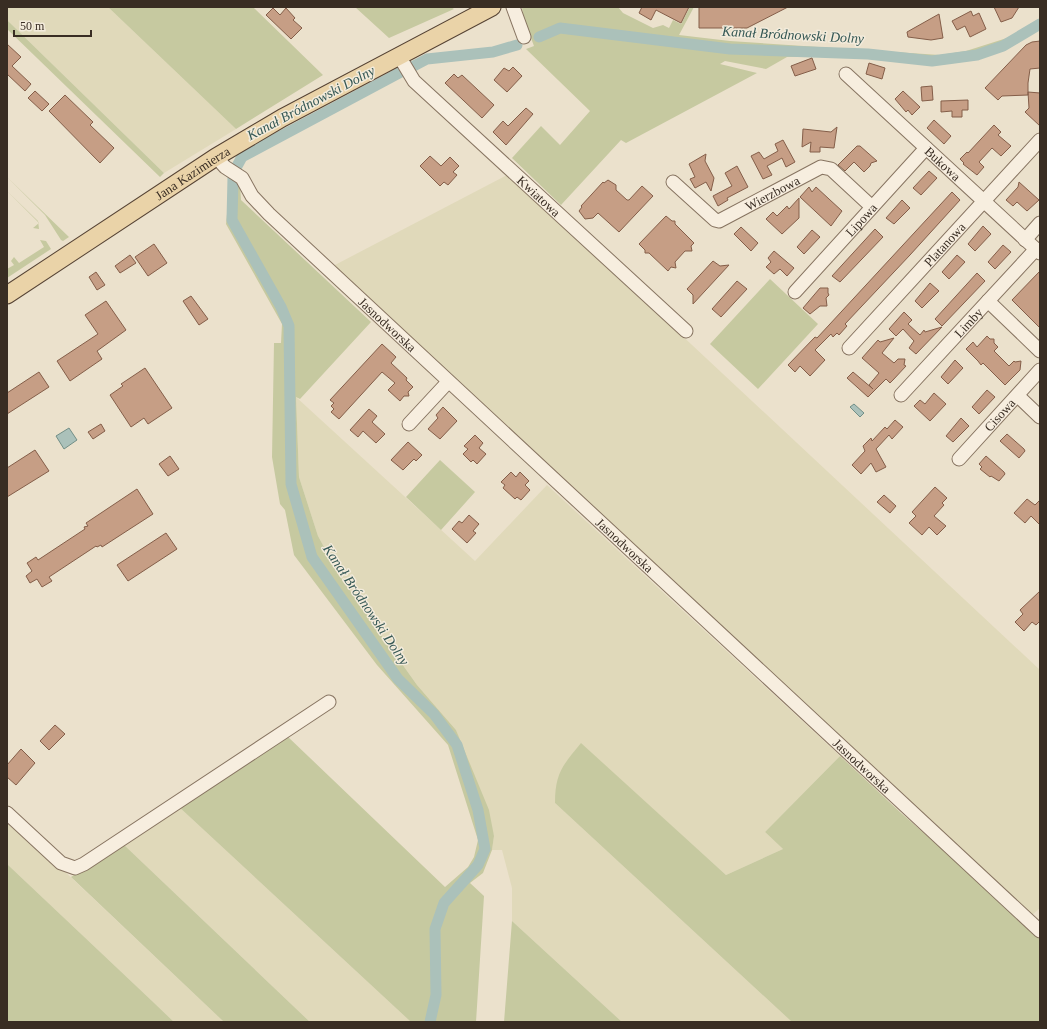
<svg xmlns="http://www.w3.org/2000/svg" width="1047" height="1029" font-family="Georgia,serif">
	<rect width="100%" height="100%" fill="#ebe1cc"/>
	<path fill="#e0d9ba" d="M7 7H108L236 129 164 173 7 20Z
		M509 174 1040 670V908L1032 915 333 266Z
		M296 397 475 561 547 485 840 756 765 832 783 849 726 875 581 744 567 761 555 803 792 1022H622L512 921V888L502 850H492L494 836 456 730 417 685 341 578 318 536 299 477Z
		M178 806 411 1022H310L122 843Z
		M7 817 224 1022H174L151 1000 7 864Z"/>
	<path fill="#c6c9a0" d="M108 7H253L323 75 236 129Z
		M355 7H451L454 9 389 38Z
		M522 7H618L623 13 653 28 663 25 669 28 673 20 681 24 690 7H694L679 35 730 41 940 55 966 51 1010 37 1040 18V29L1006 50 954 63 937 65 839 56 787 57 766 69 725 61 720 64 757 73 626 143 621 140 561 205 512 158 541 126 560 145 590 111 526 49 534 46 523 17Z
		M7 20 164 173 160 177 7 29Z
		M231 175 240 183 241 200 371 322 300 399 296 397 299 477 318 536 341 578 417 685 456 730 489 810 494 836 492 850 483 873 470 883 484 896 476 1022H411L178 806 286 735 445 887 468 867 474 857 478 840 448 745 377 665 294 555 285 510 280 504 272 457 274 343H281L282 324 226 224Z
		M7 177 69 237 63 241 61 240 45 215Z
		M7 191 38 221 39 229 33 228 39 223Z
		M40 240 46 241 51 249 7 278V269L14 265 11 261 14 257 19 263 44 247Z
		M770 279 818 324 758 389 710 344Z
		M440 460 475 492 441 530 406 497Z
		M581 743 726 875 783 849 765 832 840 756 901 813 1040 935V1022H792L555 803C555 773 563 765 581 743Z
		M122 843 310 1022H224L71 877Z
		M7 864 151 1000 174 1022H7Z
		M512 921 622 1022H504Z"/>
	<path fill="#abc1ba" stroke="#728f87" d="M854 404 864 413 860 417 850 407Z
		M69 428 77 440 64 449 56 436Z"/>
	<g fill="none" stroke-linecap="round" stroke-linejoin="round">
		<path stroke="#abc1ba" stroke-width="11" d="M539 37 560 28 730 49 868 54 932 61 977 55 1003 46 1040 24
			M410 68 427 59 493 52 517 45
			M237 166 242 157 403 71
			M233 178 232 220 281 307 289 326 291 484 312 557 398 679 434 714 457 745 478 810 485 849 478 865 444 903 435 929 436 995 430 1022"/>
	</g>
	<path fill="#c69e85" stroke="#845e49" d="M642 7H689L681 23 656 10 651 20 639 13Z
		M699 7H788L747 28H699Z
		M994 7H1019L1012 18 1001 22Z
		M273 8 280 15 286 8 295 18 293 20 302 28 291 39 266 15Z
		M971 11 973 16 979 13 986 29 970 37 965 26 957 30 952 21Z
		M939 14 943 38 931 40 908 37 907 32Z
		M1040 41V68L1030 69 1028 83V95L1002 96 998 100 985 88 1026 45 1032 42Z
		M7 44 21 57 12 66 31 84 25 91 7 74Z
		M812 58 816 69 795 76 791 66Z
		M869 63 885 68 882 79 866 74Z
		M513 67 522 76 507 92 494 80 504 68 509 71Z
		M454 74 458 78 462 75 494 105 482 118 445 83Z
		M932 86 933 100 922 101 921 87Z
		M35 91 49 104 42 111 28 98Z
		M903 91 920 107 912 115 908 110 906 112 895 99Z
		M1028 92 1040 93V126L1025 112 1029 108Z
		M65 95 93 122 90 125 114 148 100 163 49 111Z
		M968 100V110H962V117H952V111L941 112V101Z
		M526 108 533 114 506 145 493 132 503 121 508 126Z
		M934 120 951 136 944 144 927 128Z
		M994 125 1001 132 998 135 1011 146 1001 156 992 148 979 162 984 167 977 175 963 164 964 163 960 159 967 152 968 153Z
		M837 127 834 148 820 147V152H810L811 142 802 147 803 129 831 132Z
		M783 140 795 162 786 167 782 158 767 166 772 175 763 179 751 156 759 152 764 159 778 151 775 144Z
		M857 146H860L877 161 871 163 870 166 864 172 854 162 845 171 838 165Z
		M706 154 705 161 714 178 711 191 706 182 695 188 690 179 695 177 689 164Z
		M430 156 441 166 450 157 459 166 453 172 457 175 448 185 444 182 440 186 420 166Z
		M737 166 748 187 727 198 728 200 718 206 713 196 732 186 725 173Z
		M929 171 937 178 921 195 913 188Z
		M608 180 616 185V190L627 200H629L642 186 653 196 619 232 598 213 593 218 585 219 579 211 582 207 581 206 603 182 604 183Z
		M1019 182 1039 200 1027 211 1017 202 1013 206 1006 200 1018 187Z
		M809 187 812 192 816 187 842 211 831 226 800 197Z
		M952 192 960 200 910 255 845 324 847 326 839 335 837 333 833 337 831 334 815 350 825 360 810 376 800 366 795 372 788 365 815 337 817 338Z
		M799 198V218L782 234 766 219 773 212 777 216 787 206 789 209Z
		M902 200 910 208 894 224 886 218Z
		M666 216 672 221H675V224L694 243 691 246 692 251H685L675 262 676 268 671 267 668 271 649 253H645V250L639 244Z
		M983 226 991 234 975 251 968 244Z
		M741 227 758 243 751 251 734 234Z
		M875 229 883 237 840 282 832 276Z
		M812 230 820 237 804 254 797 247Z
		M154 244 167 263 148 276 135 257Z
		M1003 245 1011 252 995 269 988 262Z
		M774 251 794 268 787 276 780 269 774 274 766 267 771 262 768 258Z
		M130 255 136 263 120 273 115 266Z
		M957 255 965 262 949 279 942 272Z
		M713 261 720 266 729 265 693 304V295L687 289Z
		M1040 271V328L1012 300Z
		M96 272 105 285 97 290 89 277Z
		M977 273 985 281 942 326 935 319Z
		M737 281 747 289 721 317 712 309Z
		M930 283 939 291 922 308 915 301Z
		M820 288H828V293L829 295 826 298 827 306H820L810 314 803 308Z
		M191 296 208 319 199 325 183 301Z
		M106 301 126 330 97 351 102 359 70 381 57 361 98 334 85 315Z
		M904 312 912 320 908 324 920 335 924 330 925 332 942 327 916 354 909 348 914 341 903 329 896 336 889 329Z
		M987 336 990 339H994V343L998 347 994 351 1009 366 1014 361 1015 362 1021 361 1020 370 1005 385 983 363 981 365 978 361 966 349 973 342 977 347Z
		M894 338 882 353 894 363 898 359H905L904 365 906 366 893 380 890 383 886 379 868 397 847 378 853 372 873 389 869 385 879 373 862 358 878 340 880 342Z
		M382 344 396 357 391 363 407 378 406 380 413 387 408 392 409 396H404L400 401 388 390 395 383 382 372 339 419 331 412 334 409 331 406 334 403 330 400Z
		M955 360 963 368 948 384 941 377Z
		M145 368 172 408 148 424 144 418 131 427 110 395 123 386 121 384Z
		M39 372 49 387 7 414V393Z
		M987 390 995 397 979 414 972 407Z
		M934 393 946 404 930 421 914 406 920 400 925 404Z
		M443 407 457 421 440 439 428 429 438 418 436 415Z
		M369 409 377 416 372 422 385 434 376 443 363 431 358 437 350 430Z
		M961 418 969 426 953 442 946 436Z
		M895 420 903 427 892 439 889 435 876 449 886 467 876 472 871 463 861 474 852 465 865 451 863 446 871 438 872 441 885 427 887 429Z
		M101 424 105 431 93 439 88 432Z
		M1007 434 1024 449 1025 451 1019 458 1000 441Z
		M475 435 483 443 479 448 486 454 477 464 473 460 471 462 463 454 468 449 464 446Z
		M408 442 422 455 416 461 414 459 403 470 391 460Z
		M35 450 49 471 7 497V468Z
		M170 456 179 469 168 476 159 464Z
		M986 456 1004 472 1005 474 999 481 991 476 990 477 980 469 982 467 979 464Z
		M511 472 516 477 520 472 529 481 525 485 530 490 521 500 517 497 515 499 503 488 505 485 501 482Z
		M935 487 947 498 942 503 944 505 934 516 946 526 937 535 929 527 922 535 909 523 916 516 912 512Z
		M137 489 153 514 102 547 101 545 97 547 96 546 49 577 52 581 42 587 37 579 30 583 26 576 32 571 27 563 36 557 38 560 85 529 84 527 88 526 86 523Z
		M884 495 896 506 890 513 877 502Z
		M1027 499 1035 505 1040 500V525L1031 516 1025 523 1014 513Z
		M469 515 479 524 473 531 476 533 467 543 452 529 459 521 462 523Z
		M166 533 177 549 128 581 117 565Z
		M1040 591V621L1036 625 1032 622 1024 631 1015 622 1023 614 1020 610Z
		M55 725 65 734 49 750 40 741Z
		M21 749 35 763 16 785 7 777V765Z"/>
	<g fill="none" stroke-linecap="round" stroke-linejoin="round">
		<defs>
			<g id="minor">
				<path d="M513 7 524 37"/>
				<path id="s1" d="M399 56 414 81 686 331"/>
				<path id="s2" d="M846 74 1040 253"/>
				<path id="s3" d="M216 157 225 167 242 178 252 196 269 214 1040 931"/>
				<path id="s4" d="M673 182 715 220 719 221 821 167 831 169 872 207"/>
				<path d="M1025 240 1040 223"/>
				<path id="s5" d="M795 292 926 148"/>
				<path d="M988 301 1040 351"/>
				<path id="s6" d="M849 348 1040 140"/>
				<path id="s7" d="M901 395 1036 249"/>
				<path d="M1018 396 1040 417"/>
				<path d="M409 424 448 382"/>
				<path id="s8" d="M959 459 1040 370"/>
				<path d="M7 813 61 863 75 868 84 864 329 702"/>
			</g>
			<g id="major">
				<path id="s9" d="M7 295 216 157 282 118 492 7"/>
			</g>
		</defs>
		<use href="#minor" stroke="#877461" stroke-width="15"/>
		<use href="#major" stroke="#564334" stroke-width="19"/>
		<use href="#minor" stroke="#f7eedf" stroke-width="13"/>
		<use href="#major" stroke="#ead3a8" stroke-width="17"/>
	</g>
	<g text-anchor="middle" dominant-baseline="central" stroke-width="3" stroke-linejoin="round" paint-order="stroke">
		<g font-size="13" fill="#392d23" stroke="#f3ebdb">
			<text stroke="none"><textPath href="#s2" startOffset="132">Bukowa</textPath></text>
			<text stroke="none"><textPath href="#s9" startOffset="222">Jana Kazimierza</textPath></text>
			<text stroke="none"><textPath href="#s4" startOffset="121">Wierzbowa</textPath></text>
			<text stroke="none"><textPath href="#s1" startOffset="199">Kwiatowa</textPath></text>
			<text stroke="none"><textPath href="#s5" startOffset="98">Lipowa</textPath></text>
			<text stroke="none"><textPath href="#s6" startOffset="141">Platanowa</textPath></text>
			<text stroke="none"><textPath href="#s7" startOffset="99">Limby</textPath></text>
			<text stroke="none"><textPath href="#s3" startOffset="241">Jasnodworska</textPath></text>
			<text stroke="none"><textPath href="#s8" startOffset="60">Cisowa</textPath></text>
			<text stroke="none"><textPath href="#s3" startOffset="565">Jasnodworska</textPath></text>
			<text stroke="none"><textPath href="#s3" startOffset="889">Jasnodworska</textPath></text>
		</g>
		<g font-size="14" font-style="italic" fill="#345754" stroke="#f3ebdb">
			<text transform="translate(793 35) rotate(3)">Kanał Bródnowski Dolny</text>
			<text transform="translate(311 103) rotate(-28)">Kanał Bródnowski Dolny</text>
			<text transform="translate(366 605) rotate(56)">Kanał Bródnowski Dolny</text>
		</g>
	</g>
	<rect width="1047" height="1029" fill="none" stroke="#392d23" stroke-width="16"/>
	<path d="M14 30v6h77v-6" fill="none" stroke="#392d23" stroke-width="2"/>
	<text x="20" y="30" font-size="12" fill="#392d23" stroke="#f3ebdb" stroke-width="3" paint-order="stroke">50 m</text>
</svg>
